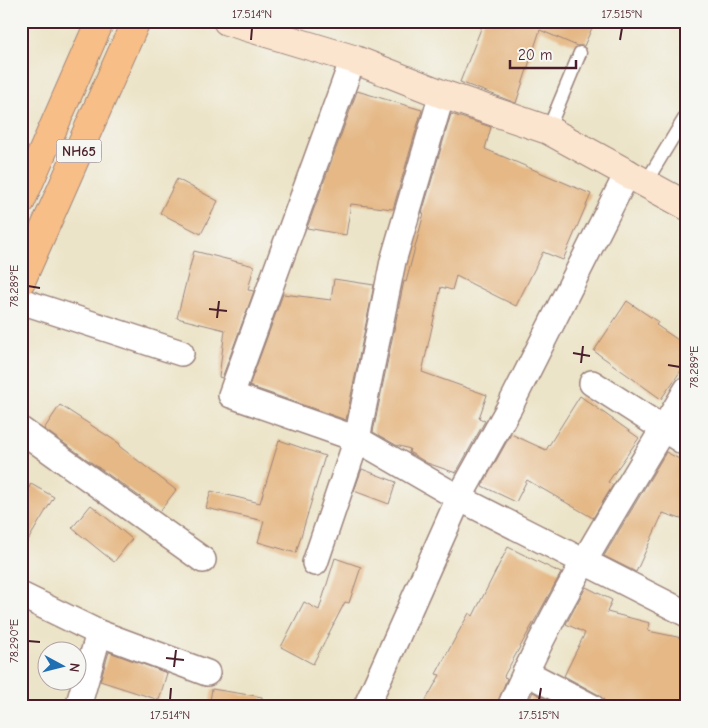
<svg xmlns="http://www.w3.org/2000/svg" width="708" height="728" font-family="'Comic Neue',sans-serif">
	<rect width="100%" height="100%" fill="#f6f6f2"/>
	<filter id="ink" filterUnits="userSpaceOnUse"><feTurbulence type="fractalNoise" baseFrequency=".02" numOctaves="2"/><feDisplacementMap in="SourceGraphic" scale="10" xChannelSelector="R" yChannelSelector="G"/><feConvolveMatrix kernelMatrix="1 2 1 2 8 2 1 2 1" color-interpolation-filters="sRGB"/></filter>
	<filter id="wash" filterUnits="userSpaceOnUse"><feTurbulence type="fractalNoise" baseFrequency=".0096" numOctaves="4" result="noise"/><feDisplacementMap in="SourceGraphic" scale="20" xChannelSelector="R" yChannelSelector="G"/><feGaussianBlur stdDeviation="1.12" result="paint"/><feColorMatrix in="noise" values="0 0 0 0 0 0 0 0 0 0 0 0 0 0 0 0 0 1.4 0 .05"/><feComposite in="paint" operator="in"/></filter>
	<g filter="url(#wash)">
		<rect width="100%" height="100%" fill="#ece4c8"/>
		<g id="blocks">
			<path fill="#e5b885" d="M484 21H595L584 46H577L540 30 516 103 460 82Z
				M357 91 422 110 393 209 351 204 346 235 307 228Z
				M451 114 491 127 485 149 591 194 563 260 543 252 516 306 456 276 452 290 441 287 422 372 487 395 479 418 485 421 456 473 427 463 409 452 410 449 396 445 373 432 404 281 406 282 424 213H422Z
				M177 179 218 201 201 234 160 213Z
				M194 251 254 266 248 290 254 291 222 378 219 377 225 330 177 318Z
				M334 279 374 285 346 420 249 386 283 294 331 300Z
				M627 301 658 322 656 325 687 346V362L661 399 594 351Z
				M580 396 639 438 608 482 613 485 593 518 527 480 516 502 482 486 511 434 546 450Z
				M60 405 120 444 119 446 176 490 160 511 44 429Z
				M279 440 325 456 296 553 258 542 264 521 206 508 211 491 260 503Z
				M666 452 687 463V521L663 513 636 572 604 556Z
				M362 469 396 482 389 504 354 491Z
				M31 484 54 497 21 552V501Z
				M91 505 132 539 114 562 72 528Z
				M508 547 561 573 505 674 504 677 507 678 496 707H422L440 675 436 674 451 646 469 613 473 616Z
				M335 558 361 567 349 603 345 602 313 664 281 647 304 602 319 610Z
				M586 587 612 600 607 612 650 623 648 631 687 639V707H606L604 700 599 695 564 676 585 633 566 624Z
				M109 652 167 673 159 700 100 681Z
				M212 689 262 697V707H209Z
				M533 692 560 707H526Z"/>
		</g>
	</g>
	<g filter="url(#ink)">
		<use href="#blocks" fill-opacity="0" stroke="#9b827a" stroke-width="1"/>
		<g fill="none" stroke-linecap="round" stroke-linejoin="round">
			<defs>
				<path id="lane" d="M548 130 580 53
					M646 182 687 114"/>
				<path id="street" d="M353 59 231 395 357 439 459 498 687 614
					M21 301 181 353
					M592 383 687 444
					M21 430 203 560
					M315 563 357 439 393 261 442 94
					M21 595 99 633 207 673
					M525 672 592 707
					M78 707 99 633
					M366 707 459 498 509 408 628 172
					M510 707C558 595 625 494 687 389"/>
				<path id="secondary" d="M227 21 353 59 442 94 548 130 687 206"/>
				<path id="highway" d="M21 201 100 21
					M21 281 136 21"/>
			</defs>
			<use href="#lane" stroke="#9b827a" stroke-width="15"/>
			<use href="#street" stroke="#9b827a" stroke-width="28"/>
			<use href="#secondary" stroke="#9b827a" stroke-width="30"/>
			<use href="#highway" stroke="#9b827a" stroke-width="30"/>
			<use href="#lane" stroke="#fff" stroke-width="12"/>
			<use href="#street" stroke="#fff" stroke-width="25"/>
			<use href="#secondary" stroke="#fce5cf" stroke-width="28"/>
			<use href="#highway" stroke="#f7be87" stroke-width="28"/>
		</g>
	</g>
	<path fill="none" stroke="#4a1f2b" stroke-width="2" d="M251 40 252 28M620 40 622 28M28 286 40 288M209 309 227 311M217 318 219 301M573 353 590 356M581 363 583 346M668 365 680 367M28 641 40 642M166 658 184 660M174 667 176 650M170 700 171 688M539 700 541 688"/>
	<g text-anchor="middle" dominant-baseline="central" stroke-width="5" stroke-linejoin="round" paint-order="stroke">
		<rect fill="#f6f6f2" stroke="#7e6067" stroke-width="1" x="56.5" y="139.5" width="45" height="23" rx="4"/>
		<g font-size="14" font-weight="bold" fill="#4a1f2b">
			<text x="79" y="151">NH65</text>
		</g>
	</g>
	<rect width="708" height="728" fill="none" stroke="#f6f6f2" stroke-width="55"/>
	<g transform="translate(62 666) rotate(97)"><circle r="24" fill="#f6f6f2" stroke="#b1a0a2"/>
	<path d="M0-4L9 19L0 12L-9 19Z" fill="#1f6fb2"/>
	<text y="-8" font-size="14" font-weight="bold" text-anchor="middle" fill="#4a1f2b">N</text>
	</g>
	<path d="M510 60v8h66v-8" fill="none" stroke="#4a1f2b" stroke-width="2.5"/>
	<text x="518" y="60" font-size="15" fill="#4a1f2b" stroke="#f6f6f2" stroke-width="4" paint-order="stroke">20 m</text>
	<rect x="28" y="28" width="652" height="672" fill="none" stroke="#4a1f2b" stroke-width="2"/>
	<g font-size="12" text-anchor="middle" fill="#4a1f2b">
		<text x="252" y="18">17.514°N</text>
		<text x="622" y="18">17.515°N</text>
		<text transform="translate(14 286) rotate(-90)" y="4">78.289°E</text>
		<text transform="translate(694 367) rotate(-90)" y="4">78.289°E</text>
		<text transform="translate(14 641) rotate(-90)" y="4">78.290°E</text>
		<text x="170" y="719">17.514°N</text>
		<text x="539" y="719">17.515°N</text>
	</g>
</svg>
